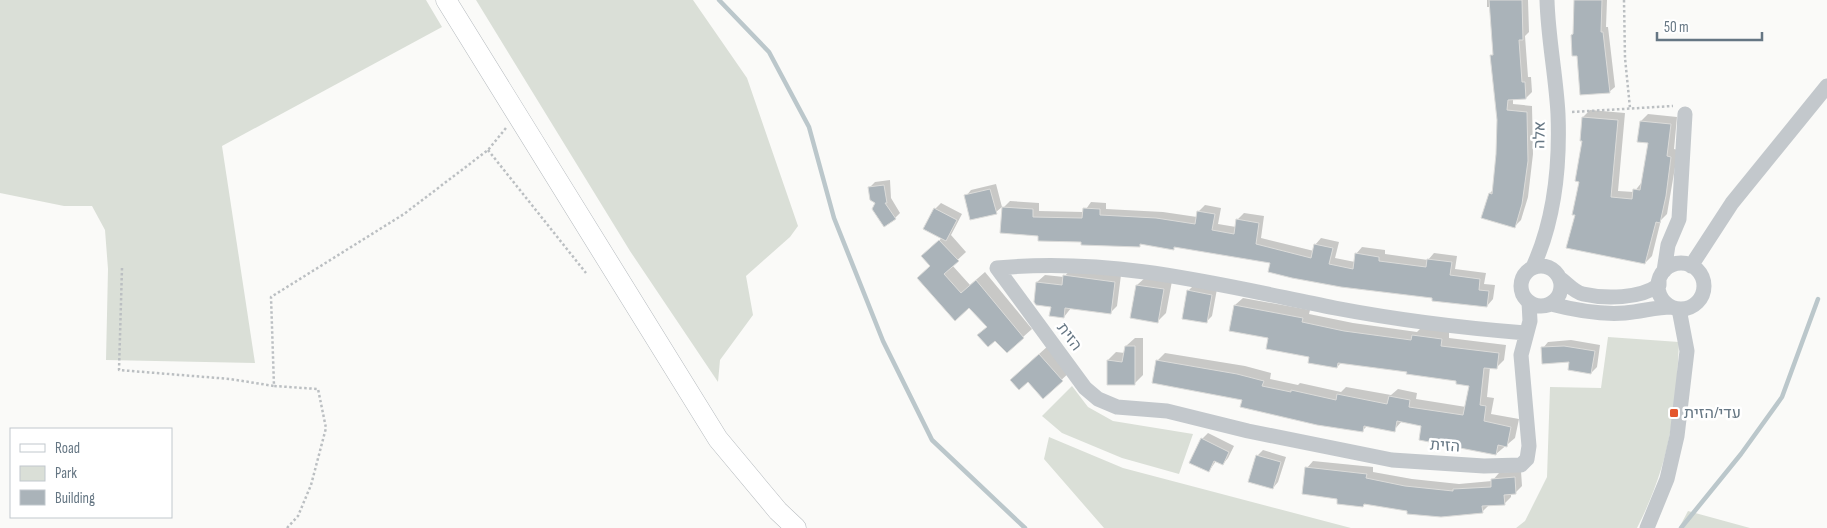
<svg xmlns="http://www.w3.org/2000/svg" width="1827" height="528" font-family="'Sofia Sans Condensed',Heebo,sans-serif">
	<rect width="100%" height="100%" fill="#fafaf8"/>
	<path fill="#dadfd7" d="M0 0H426L442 27 222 146 255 363 106 360 108 269 105 230 92 206H64L0 193Z
		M476 0H693L747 78 798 226 790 237 746 276 753 315 720 360 718 382 630 251Z
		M1608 337 1679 342C1676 413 1670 463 1637 528H1516L1525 521 1547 477 1550 387 1601 388Z
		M1072 386 1088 407 1113 421 1193 434 1179 474 1122 458 1062 433 1042 416Z
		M1049 437 1123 468 1351 528H1104L1044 459Z
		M1688 511 1750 528H1679Z"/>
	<path fill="#0003" d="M1487 0H1528L1529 32 1525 36 1528 77H1531L1532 92 1526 98 1513 99V104L1532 106 1533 154 1528 197 1521 220 1515 226 1490 193 1493 190 1499 120 1491 56 1494 53 1491 7H1487Z
		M1575 0H1607L1606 27H1608L1615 87 1609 92 1578 54 1574 33Z
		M1590 110 1625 113 1618 191 1634 192 1642 182 1649 142 1641 121 1648 114 1677 117 1674 149 1678 150 1667 214 1661 220 1652 256 1645 263 1576 214 1581 181 1583 117Z
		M890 180 891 198 900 213 895 218 869 188 875 182Z
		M996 184 1002 207 996 212 966 196 971 190Z
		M1010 201 1039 203V211L1084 212 1091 202 1106 203V209L1163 212 1197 217 1198 212 1205 205 1221 208 1218 224 1236 227 1237 220 1244 213 1264 216 1261 238 1314 251 1315 245 1321 238 1339 242 1335 258 1355 262 1356 254 1362 247 1385 250V254L1428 260 1434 253 1457 256 1455 269 1486 273 1484 284 1495 285 1493 299 1487 306 1272 262 1176 246 1174 248 1142 243 1140 245 1083 241 1039 235 1003 208Z
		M941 203 962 214 951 235 966 252 952 265 970 285 985 272 1032 329 1023 337 995 339 979 335 988 326 932 266 931 247 942 238 935 209Z
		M1071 269 1121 275 1117 306 1110 313 1071 308 1064 317 1052 305 1037 282 1045 275 1064 277Z
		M1146 277 1172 281 1166 313 1158 321 1137 285Z
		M1194 285 1217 289 1212 316 1206 322 1188 291Z
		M1243 298 1310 310 1309 314 1353 323 1417 332 1421 328 1449 332V338L1506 345 1504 360 1496 368 1490 367 1487 397 1494 398 1491 414 1519 419 1515 438 1496 454 1423 425 1402 421 1394 430 1368 425 1362 431 1243 399 1157 361 1165 353 1245 366 1271 373 1270 379 1298 385 1300 383 1341 392 1346 387 1391 395 1398 389 1417 393 1416 399 1466 407 1471 385 1457 380 1408 371 1341 363 1337 367 1270 337 1235 305Z
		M1135 338H1143V375L1134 384 1108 360 1116 352 1125 353 1126 346Z
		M1571 340 1600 345 1597 367 1591 373 1543 348 1548 342Z
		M1048 346 1071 371 1043 397 1020 371Z
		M1208 433 1234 446 1228 458 1223 464 1216 461 1209 471 1202 439Z
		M1263 450 1286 457 1278 482 1273 488 1257 456Z
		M1313 461 1373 467V472L1412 479 1459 484 1492 481 1499 473 1521 471 1522 486 1515 493H1511V497L1504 504 1489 505 1482 512 1408 510 1366 503 1363 506 1339 498 1307 468Z"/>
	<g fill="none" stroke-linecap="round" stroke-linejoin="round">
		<path stroke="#bbc7cb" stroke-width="4.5" d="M719 0 769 52 809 127 834 218 883 341 932 440 1025 528
			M1681 528 1741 454 1782 397 1818 299"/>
	</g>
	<path fill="#aab3b9" stroke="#dcdcda" d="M1489 0H1522L1523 40H1519L1522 82H1525L1526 99 1508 100 1507 110 1527 112 1528 161 1522 204 1515 228 1481 218 1489 193 1492 194 1496 154 1497 120 1490 55H1493Z
		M1574 0H1602L1601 32H1603L1610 93 1580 95 1577 56H1572L1571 35 1573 34Z
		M1582 117 1618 120 1611 197 1632 199 1633 189 1640 190 1648 143 1637 142 1640 121 1671 124 1667 156 1671 157 1666 196 1660 223 1656 222 1645 264 1566 248 1575 215H1572L1579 182 1575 181 1582 141H1580Z
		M884 185 887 203H885L896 219 884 227 872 209 875 203 870 200 868 187Z
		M990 189 997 214 970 220 964 195Z
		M1002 207 1033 209V217L1082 218 1083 208 1100 209V215L1156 218 1195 224 1197 211 1215 214 1212 230 1234 234 1236 219 1259 223 1256 244 1311 258 1314 244 1333 248 1329 264 1353 269 1355 253 1379 257V261L1426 267 1427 259 1452 262 1450 275 1480 279 1479 290 1489 291 1487 307 1432 301V298L1341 287 1292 278 1268 272 1270 263 1174 247V250L1140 244V247L1081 245V242L1038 241V236L1000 233Z
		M934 208 957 220 946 241 923 229Z
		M939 240 959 261 944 274 961 293 976 280 1024 338 1007 353 995 341 988 347 977 335 987 327 969 308 955 321 917 278 930 266 921 256Z
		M1063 275 1115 282 1111 314 1065 308 1064 318 1049 316 1051 307 1036 305 1034 302 1036 282 1062 285Z
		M1136 285 1164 289 1158 323 1130 318Z
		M1187 290 1212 295 1207 323 1182 319Z
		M1234 305 1303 318 1302 322 1344 331 1411 340 1412 335 1442 339 1441 346 1499 353 1497 369 1484 368 1480 405 1486 406 1484 421 1511 427 1507 447 1498 445 1496 455 1419 440 1421 426 1397 421 1395 432 1364 426 1363 432 1317 425 1240 407 1242 400 1152 383 1156 360 1237 374 1264 381 1262 386 1291 392V390L1336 400 1337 394 1387 404 1389 396 1410 400 1409 407 1463 415 1469 386 1456 384V381L1406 374 1407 372 1338 363 1337 368 1308 363 1309 357 1266 349 1268 338 1229 331Z
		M1125 346H1135V385H1107V360L1122 362Z
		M1564 346 1595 351 1591 374 1568 370 1569 362 1542 364 1541 347Z
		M1039 354 1063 381 1043 399 1028 382 1019 390 1010 380Z
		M1201 438 1229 452 1223 465 1214 461 1209 472 1189 463Z
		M1256 455 1281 462 1273 489 1248 482Z
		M1305 467 1367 474 1366 478 1405 486 1453 491V489L1491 487V479L1515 477 1516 494 1504 495 1505 505 1482 506 1483 513 1441 517 1407 514V511L1364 504 1363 507 1337 504V499L1302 494Z"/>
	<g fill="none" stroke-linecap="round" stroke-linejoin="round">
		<defs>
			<path id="major" d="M446 0 718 439 778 511 796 528"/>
		</defs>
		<use href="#major" stroke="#b5babe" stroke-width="21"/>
		<path stroke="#bbbfc2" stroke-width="2.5" stroke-dasharray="2.5 2.5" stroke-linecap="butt" d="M1624 0 1625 58 1630 108
			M1572 112 1673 106
			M488 150 586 273
			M122 268 119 370 230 379 274 386
			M287 528 298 516 311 485 326 428 318 389 274 386 271 297 404 214 488 150 506 128"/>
		<path stroke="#c3c8cc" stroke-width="15" d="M1658 286a23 23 0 1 1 46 0a23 23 0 1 1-46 0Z
			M1521 286a20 20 0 1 1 40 0a20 20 0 1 1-40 0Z
			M1691 266 1732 203 1827 86
			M1533 267C1554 221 1560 165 1558 114 1556 76 1548 38 1547 0
			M1664 271 1668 245 1679 219 1685 114
			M1561 279C1568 284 1574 292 1583 294 1605 299 1640 299 1659 285V281
			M1551 304C1574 310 1600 315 1625 313 1641 312 1656 307 1671 307
			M1526 333C1462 328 1398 320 1335 308 1220 285 1116 257 997 268L1085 388 1098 399 1117 407 1167 411 1248 431 1392 460 1484 466 1521 465 1527 459 1529 446 1521 355 1530 321 1529 302
			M1647 528 1667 479 1677 436 1687 351 1679 309"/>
		<use href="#major" stroke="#fff" stroke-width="20"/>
	</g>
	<rect fill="#e4572e" stroke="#fff" stroke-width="2" x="1669" y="408" width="10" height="10" rx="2.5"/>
	<g text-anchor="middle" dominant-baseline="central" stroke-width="5" stroke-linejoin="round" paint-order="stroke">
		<g font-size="16" fill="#657683" stroke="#fff">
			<text transform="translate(1540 135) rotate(-89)">אלה</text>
			<text transform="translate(1069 337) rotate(53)">הזית</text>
			<text transform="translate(1445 446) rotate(4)">הזית</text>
		</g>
		<g font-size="16" fill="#657683" stroke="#fff" text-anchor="start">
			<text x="1684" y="413">עדי/הזית</text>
		</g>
	</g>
	<rect x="10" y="428" width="162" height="90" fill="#ffffff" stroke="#c1c8cd"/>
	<rect x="20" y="444" width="25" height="8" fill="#ffffff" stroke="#c1c8cd"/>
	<text x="55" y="453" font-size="15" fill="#657683">Road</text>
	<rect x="20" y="466" width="25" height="15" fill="#dadfd7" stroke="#c1c8cd"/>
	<text x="55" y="478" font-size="15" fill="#657683">Park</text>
	<rect x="20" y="490" width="25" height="15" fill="#aab3b9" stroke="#c1c8cd"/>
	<text x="55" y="503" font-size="15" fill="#657683">Building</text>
	<path d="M1657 32v8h105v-8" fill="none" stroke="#657683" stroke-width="2.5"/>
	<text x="1664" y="32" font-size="15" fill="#657683" stroke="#ffffff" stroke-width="4" paint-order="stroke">50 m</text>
</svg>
